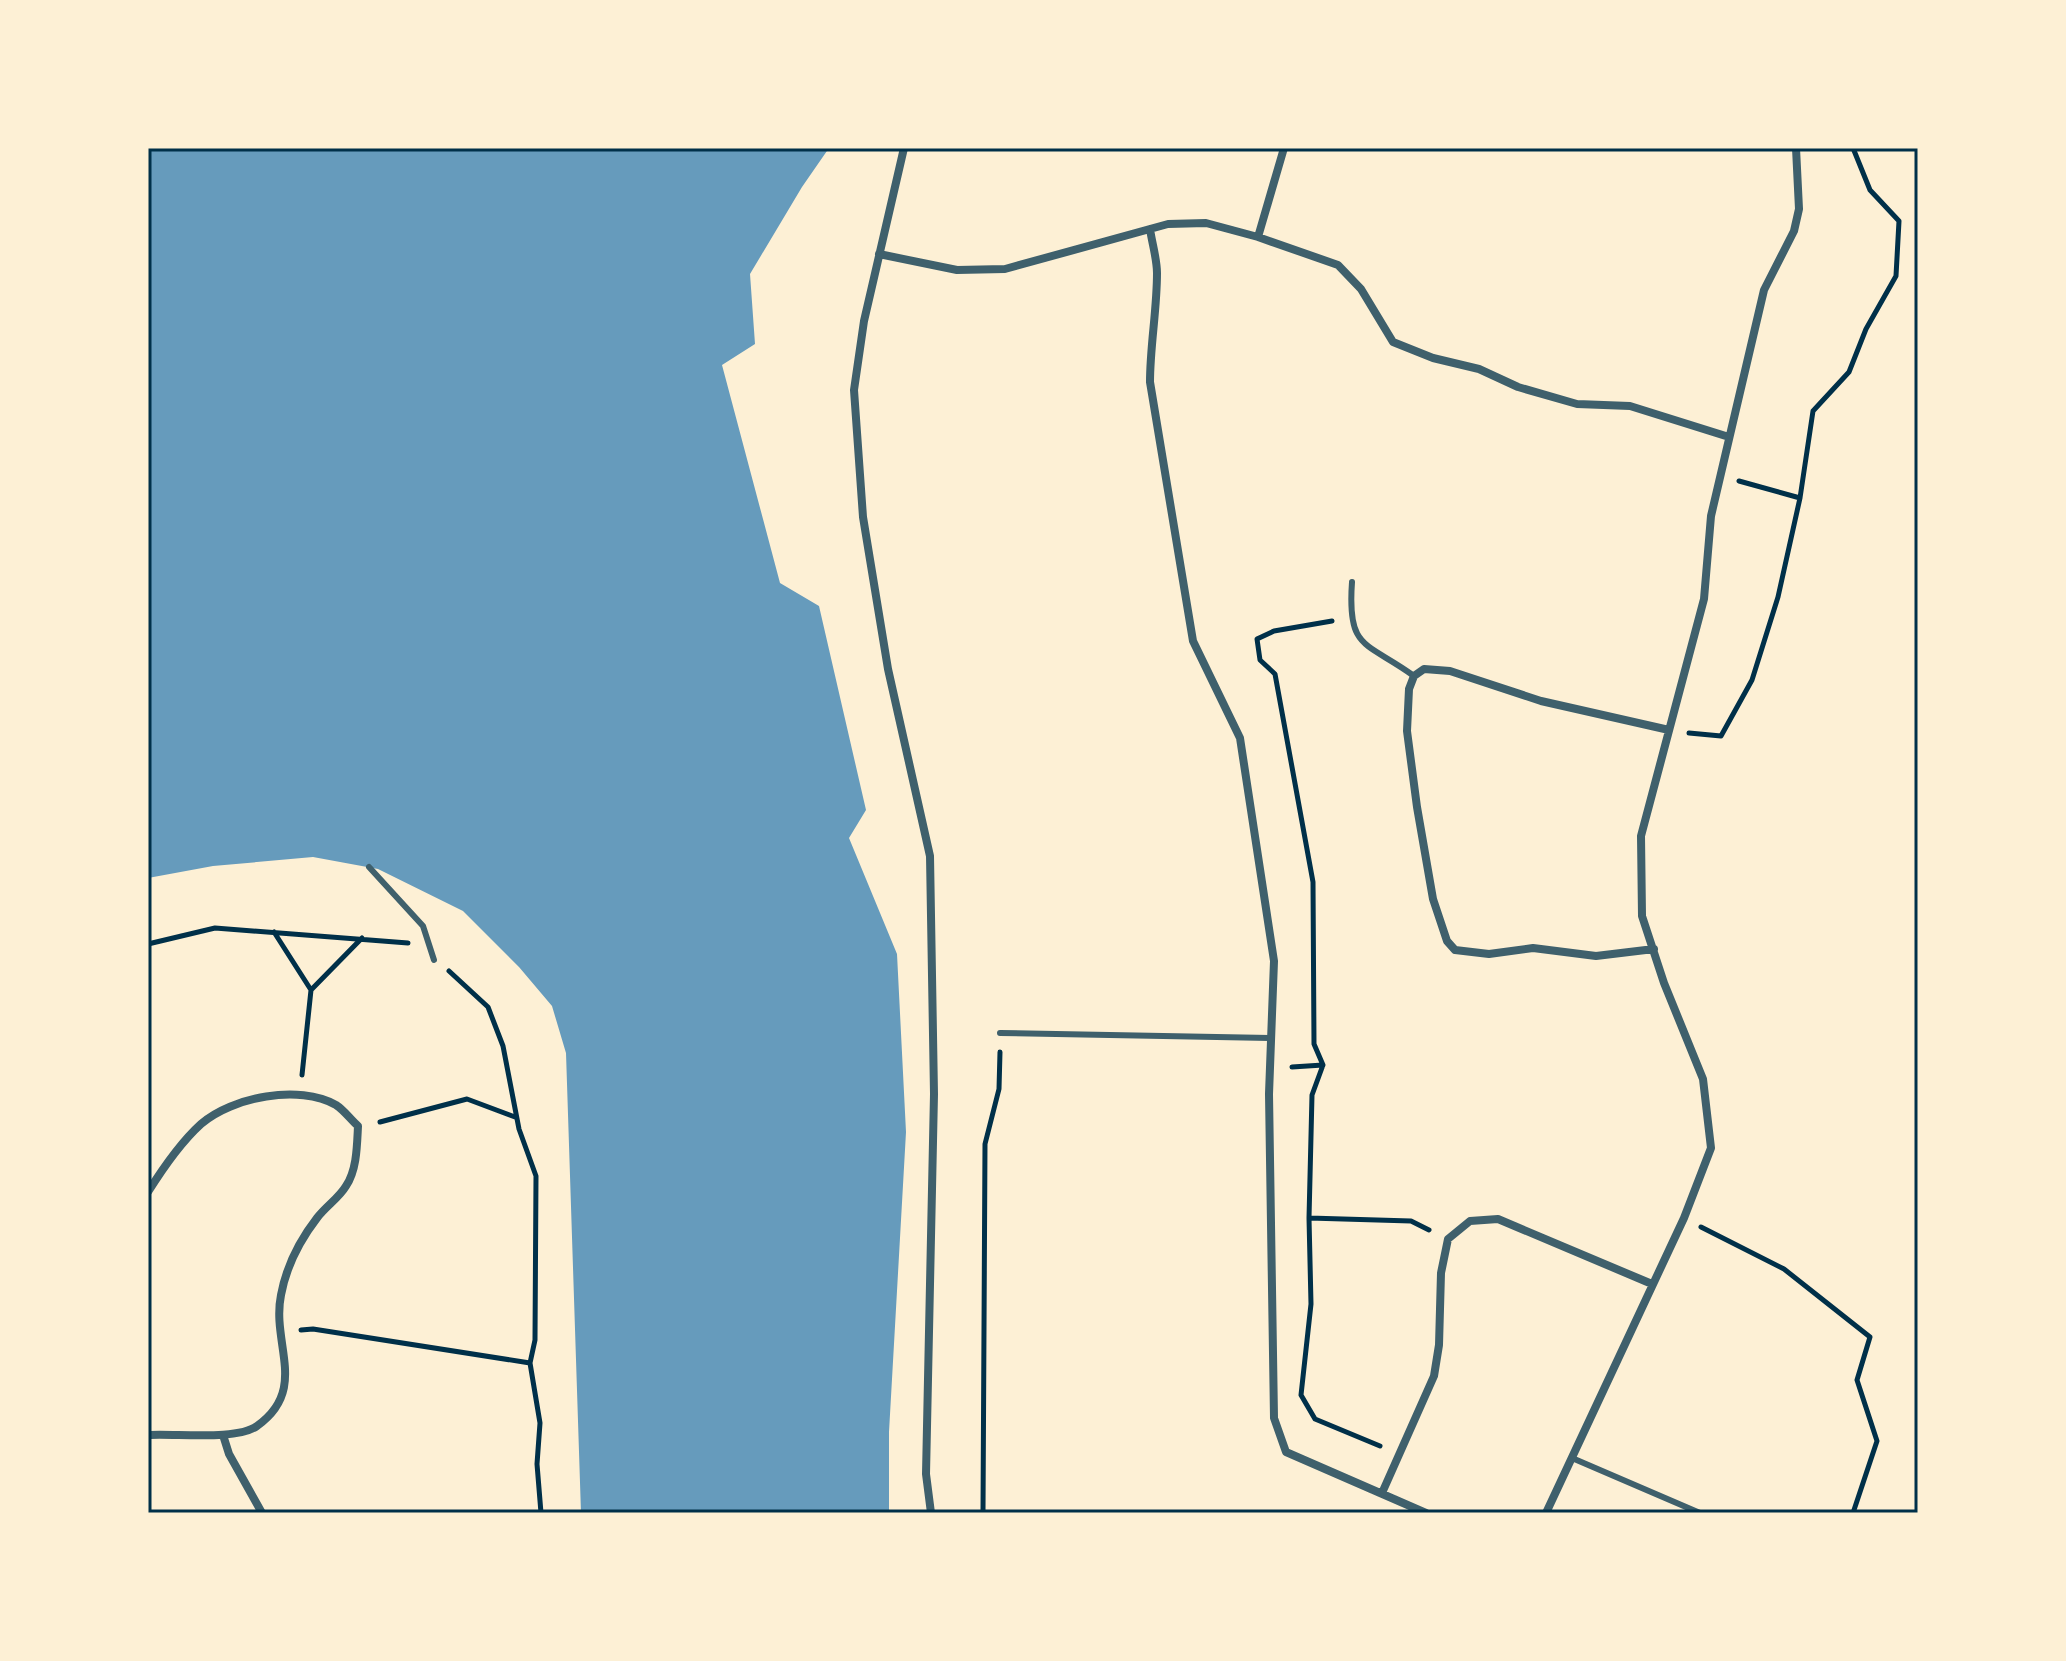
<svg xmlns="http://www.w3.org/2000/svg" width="2066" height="1661" font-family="Commissioner,sans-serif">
	<rect width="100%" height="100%" fill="#fdf0d5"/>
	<path fill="#669bbc" d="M148 148H829L802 187 750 274 755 344 722 365 780 583 819 606 866 810 849 838 897 954 906 1132 889 1432V1513H581L566 1053 552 1006 519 967 463 911 378 869 313 857 213 866 148 878Z"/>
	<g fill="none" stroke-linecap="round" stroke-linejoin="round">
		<path stroke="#003049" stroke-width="5" d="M1739 481 1800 498
			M1332 621 1274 631 1257 639 1260 660 1275 674 1313 882 1314 1044 1323 1065 1312 1095 1309 1218 1311 1304 1301 1395 1315 1419 1380 1446
			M1689 733 1721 736 1752 680 1778 597 1800 498 1813 411 1849 372 1866 329 1896 276 1899 221 1870 190 1853 148
			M274 932 311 990 302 1075
			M148 944 215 928 408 943
			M449 971 488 1007 503 1046 519 1129 536 1176 535 1340 530 1363
			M311 990 362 938
			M1292 1067 1323 1065
			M380 1122 467 1099 515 1117
			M1309 1218 1411 1221 1429 1230
			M1701 1227 1784 1269 1870 1337 1857 1380 1877 1441 1853 1513
			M301 1330 313 1329 530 1363 540 1423 537 1464 541 1513
			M983 1513 985 1144 999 1089 1000 1052"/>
		<path stroke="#3f606c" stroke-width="6" d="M1352 582C1347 651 1366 641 1414 676
			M369 867 423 926 434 960
			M1000 1033 1270 1038
			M1572 1458 1700 1513"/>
		<path stroke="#3f606c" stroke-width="8" d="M904 148 864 321 854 390 863 517 888 669 930 856 934 1094 926 1474 931 1513
			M1150 229C1152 243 1157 259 1157 273 1157 310 1150 346 1150 382L1193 641 1240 738 1274 961 1269 1094 1274 1418 1286 1452 1426 1513
			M1258 237 1284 148
			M879 254 957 270 1005 269 1168 224 1206 223 1258 237 1338 265 1361 289 1393 342 1433 358 1479 369 1518 387 1577 404 1630 406 1729 437
			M1654 949 1596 956 1533 948 1489 954 1455 950 1447 941 1433 899 1417 807 1407 731 1409 689 1414 676 1424 669 1450 671 1541 701 1669 730
			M148 1192C163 1168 180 1143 201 1124 232 1097 299 1084 336 1105 344 1110 351 1120 358 1126 357 1145 357 1170 346 1186 339 1198 326 1206 317 1218 300 1240 286 1268 281 1295 271 1344 309 1389 257 1426 237 1441 174 1433 148 1435
			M223 1435 229 1454 262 1513
			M1382 1493 1434 1376 1439 1345 1441 1273 1448 1239 1470 1221 1498 1219 1652 1284
			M1546 1513 1684 1218 1711 1148 1703 1079 1664 983 1642 916 1641 836 1704 599 1711 516 1764 290 1794 231 1799 209 1796 148"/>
	</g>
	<rect width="2066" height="1661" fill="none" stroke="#fdf0d5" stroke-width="300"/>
	<rect x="150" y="150" width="1766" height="1361" fill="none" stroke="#003049" stroke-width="3"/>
</svg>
